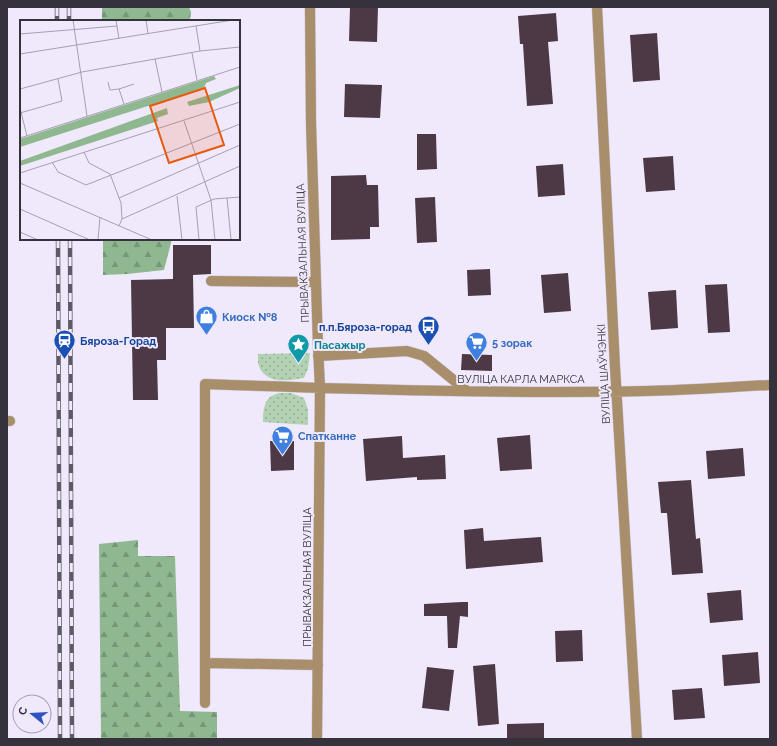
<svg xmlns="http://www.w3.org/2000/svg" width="777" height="746" font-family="Raleway,sans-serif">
	<defs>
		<pattern id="grass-dots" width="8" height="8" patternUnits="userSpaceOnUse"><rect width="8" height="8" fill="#b3d2b4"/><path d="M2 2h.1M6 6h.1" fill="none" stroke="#92ab94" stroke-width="1.8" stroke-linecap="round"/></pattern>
		<pattern id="forest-firs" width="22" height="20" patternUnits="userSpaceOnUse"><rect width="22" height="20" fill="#8fb891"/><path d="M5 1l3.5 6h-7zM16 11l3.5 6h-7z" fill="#769678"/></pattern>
	</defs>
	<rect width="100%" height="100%" fill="#f0e9fc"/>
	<path fill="url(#grass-dots)" d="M310 353 308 369 304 378C287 381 264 385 258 363 258 360 258 356 258 354Z
		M279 393H291L304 398 308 409V425L263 422C263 414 263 403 270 397 272 395 277 394 279 393Z"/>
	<path fill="url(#forest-firs)" d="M102 7H189L191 12 190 21H102Z
		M103 239H172L164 270 127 274 103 275Z
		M138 540V556H175L180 711 217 712V739H101L99 544Z"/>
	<path fill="#4c3945" d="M350 7H378L377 42 349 41Z
		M556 13 558 41 548 42 553 104 527 106 523 44H520L518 16Z
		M657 33 660 80 633 82 630 35Z
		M345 84 382 85 380 118 344 117Z
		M417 134H436L437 169 417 170Z
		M673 156 675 190 646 192 643 158Z
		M563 164 565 195 538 197 536 166Z
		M366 175 367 185H378L379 227H370V239L331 240V176Z
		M435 197 437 242 417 243 415 198Z
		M173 245H211V274L193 275 194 328H166V360H157L158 400H133L131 280 173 279Z
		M490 269 491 295 468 296 467 270Z
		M568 273 571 311 544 313 541 275Z
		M727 284 730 332 708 333 705 285Z
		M676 290 678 328 651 330 648 292Z
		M462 354 492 355V371L461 370Z
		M530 435 532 469 500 471 497 438Z
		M402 436 403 458 445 455 446 479 417 480V477L366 481 363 439Z
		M270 441H294V470L271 471Z
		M743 448 745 476 708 479 706 451Z
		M691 480 696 539 700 538 703 573 672 575 667 513H661L658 482Z
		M483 528 484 541 541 537 543 562 466 569 464 530Z
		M741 590 743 620 710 623 707 593Z
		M462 602H468V617L460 616 457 648H448L447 616H424V604Z
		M582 630 583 661 556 662 555 631Z
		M758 652 760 683 724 686 722 655Z
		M495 664 499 724 478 726 473 666Z
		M427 667 454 670 449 711 422 708Z
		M702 688 705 718 674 720 672 690Z
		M544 723V739H507V724Z"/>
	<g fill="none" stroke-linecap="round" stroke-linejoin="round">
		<defs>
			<path id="minor" d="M310 7 311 123 318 346 320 388 317 739
				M597 7 615 367 637 739
				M211 281 316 282
				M318 356 407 351 424 356 467 391
				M7 421H10
				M205 663 318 665
				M205 703V384C352 389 499 394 646 391 687 390 729 387 770 385"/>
		</defs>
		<use href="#minor" stroke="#cbc4d5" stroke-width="11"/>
		<use href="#minor" stroke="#a88e6a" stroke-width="10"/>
		<defs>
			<path id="rail" d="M57 7V21
				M69 7V21
				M58 239 60 739
				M70 239 72 739"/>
		</defs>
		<use href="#rail" stroke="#5e5a65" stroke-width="4.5"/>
		<use href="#rail" stroke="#f0e9fc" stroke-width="3" stroke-dasharray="9" stroke-linecap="butt"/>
	</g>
	<defs>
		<symbol id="shop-pin" viewBox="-11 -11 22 30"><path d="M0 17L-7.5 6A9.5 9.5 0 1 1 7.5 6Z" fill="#3f7fe0" stroke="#f0e9fc"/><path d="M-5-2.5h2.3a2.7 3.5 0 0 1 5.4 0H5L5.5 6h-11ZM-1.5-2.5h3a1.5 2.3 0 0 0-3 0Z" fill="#fff"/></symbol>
		<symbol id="bus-pin" viewBox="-11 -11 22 30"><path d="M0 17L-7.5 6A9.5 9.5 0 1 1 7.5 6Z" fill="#1a4fb4" stroke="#f0e9fc"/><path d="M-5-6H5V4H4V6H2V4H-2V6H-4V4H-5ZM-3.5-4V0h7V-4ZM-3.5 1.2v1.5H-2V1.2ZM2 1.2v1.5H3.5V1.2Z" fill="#fff"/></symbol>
		<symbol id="station-pin" viewBox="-11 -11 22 30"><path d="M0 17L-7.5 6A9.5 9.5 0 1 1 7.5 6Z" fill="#1a4fb4" stroke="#f0e9fc"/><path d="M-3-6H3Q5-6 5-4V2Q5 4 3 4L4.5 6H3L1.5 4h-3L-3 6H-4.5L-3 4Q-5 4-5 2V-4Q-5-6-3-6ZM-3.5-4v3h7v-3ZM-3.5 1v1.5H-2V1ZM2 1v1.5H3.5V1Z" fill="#fff"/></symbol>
		<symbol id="supermarket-pin" viewBox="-11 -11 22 30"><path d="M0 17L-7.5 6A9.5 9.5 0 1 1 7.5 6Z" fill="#3f7fe0" stroke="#f0e9fc"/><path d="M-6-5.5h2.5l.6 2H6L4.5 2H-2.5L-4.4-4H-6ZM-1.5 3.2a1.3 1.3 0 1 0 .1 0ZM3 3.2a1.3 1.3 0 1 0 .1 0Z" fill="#fff"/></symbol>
		<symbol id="sight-pin" viewBox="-11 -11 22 30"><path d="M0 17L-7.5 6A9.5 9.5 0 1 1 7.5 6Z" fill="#0f9aa8" stroke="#f0e9fc"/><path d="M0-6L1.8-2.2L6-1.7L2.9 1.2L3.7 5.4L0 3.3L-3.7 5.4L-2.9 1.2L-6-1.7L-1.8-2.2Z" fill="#fff"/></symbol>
	</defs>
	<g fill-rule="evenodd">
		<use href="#shop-pin" x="194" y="304" width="25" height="34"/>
		<use href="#bus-pin" x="416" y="314" width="25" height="34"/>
		<use href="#station-pin" x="52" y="328" width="25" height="34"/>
		<use href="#supermarket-pin" x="464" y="330" width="25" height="34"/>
		<use href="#sight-pin" x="286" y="332" width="25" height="34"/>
		<use href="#supermarket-pin" x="270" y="424" width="25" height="34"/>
	</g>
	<g text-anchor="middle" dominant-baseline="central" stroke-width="4" stroke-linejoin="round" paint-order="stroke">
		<g font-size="11" fill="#35323b" stroke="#f0e9fc">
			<text transform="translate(303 253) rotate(-92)">ПРЫВАКЗАЛЬНАЯ ВУЛІЦА</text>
			<text transform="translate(604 374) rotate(-93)">ВУЛІЦА ШАЎЧЭНКІ</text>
			<text x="521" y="379">ВУЛІЦА КАРЛА МАРКСА</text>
			<text transform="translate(307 577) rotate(-90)">ПРЫВАКЗАЛЬНАЯ ВУЛІЦА</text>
		</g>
		<g font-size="11" font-weight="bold" fill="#366cbe" stroke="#f0e9fc" text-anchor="start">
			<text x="222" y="317">Киоск №8</text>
			<text x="492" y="343">5 зорак</text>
			<text x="298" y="436">Спатканне</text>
		</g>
		<g font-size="11" font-weight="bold" fill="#164399" stroke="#f0e9fc" text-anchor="end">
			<text x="412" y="327">п.п.Бяроза-горад</text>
			<text x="80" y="341" text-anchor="start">Бяроза-Горад</text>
		</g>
		<g font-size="11" font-weight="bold" fill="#0d838f" stroke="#f0e9fc" text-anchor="start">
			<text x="314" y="345">Пасажыр</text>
		</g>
	</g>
	<g transform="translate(20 20)">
		<rect width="220" height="220" fill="#f0e9fc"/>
		<path d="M194 56 196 59 186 63 184 68 0 127V119ZM220 65V68L189 82 169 86 167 82ZM147 88 148 94 137 98 138 101 0 146V141Z" fill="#8fb891"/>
		<path fill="none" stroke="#a5a0af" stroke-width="1" d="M53 0 67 96M96 0 99 19M126 0 128 14M176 6 180 31M0 14 97 6M172 33 177 60M0 34 213 0M135 39 142 72M88 62 90 70 99 69M0 69 62 52 180 31 220 27M104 84 99 69 114 64M0 88 7 116M0 93 42 81 38 59M164 101 191 180 195 220M0 118 220 47M64 132 69 143 90 154 101 183 102 199M32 142 38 152 66 165 220 104M0 153 220 82M0 163 132 220M157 176 162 220M99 178 220 125M207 178 211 220M0 189 70 220M99 206 102 199 220 146M0 212 18 220M78 220 80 197M179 220 176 187 194 179 220 177"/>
		<path fill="#e8590c" fill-opacity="0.15" stroke="#e8590c" stroke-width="2" d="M185 68 204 125 149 143 130 86Z"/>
		<rect width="220" height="220" fill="none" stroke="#35323b" stroke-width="2"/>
	</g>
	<rect width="777" height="746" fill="none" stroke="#35323b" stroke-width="16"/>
	<g transform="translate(32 714) rotate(288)"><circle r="19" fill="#f0e9fc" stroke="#a5a0af"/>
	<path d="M0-3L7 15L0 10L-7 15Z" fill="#2d52c2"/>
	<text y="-6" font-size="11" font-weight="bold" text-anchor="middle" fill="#35323b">С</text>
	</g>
</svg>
